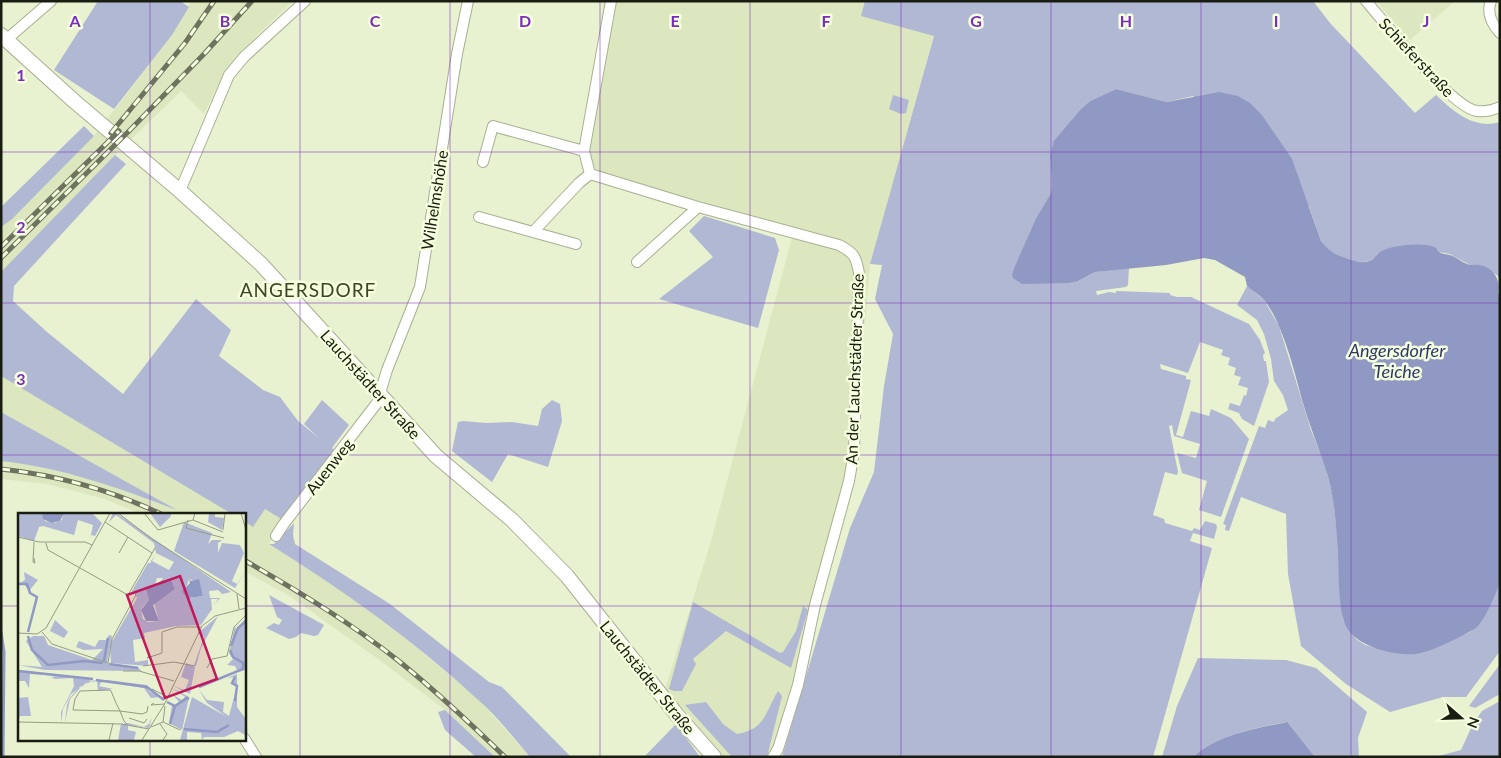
<svg xmlns="http://www.w3.org/2000/svg" width="1501" height="758" font-family="Lato,sans-serif">
	<rect width="100%" height="100%" fill="#e8f1d0"/>
	<path fill="#dce7bf" d="M191 1H293L242 50 223 75 204 114 181 91 115 155 1 272V218L94 136 172 35Z
		M604 1H865L862 16 934 35 870 264 854 452 798 685 770 757H714L663 696 711 541 793 234 590 174 584 151Z
		M1376 1H1455L1410 40Z
		M1 376 182 483 232 514H141L102 498 47 484 1 479V461L31 465 97 480 173 508 1 412Z
		M265 508 283 520 269 544 329 581 390 625 478 699 530 757H495L445 710 378 659 288 595 244 571V521L253 527Z"/>
	<path fill="#b1b8d3" d="M98 1H180L189 7 172 35 114 109 54 70Z
		M865 1H1313L1330 23 1415 113 1436 95C1453 111 1474 130 1500 122V279L1497 275 1478 265H1470L1450 254 1439 252 1378 253 1372 260 1359 263 1340 258 1328 250 1321 241 1309 206 1193 96 1167 102 1116 89 1090 101 1080 110 1071 121 1050 156 1052 183 1051 193 1036 218 1012 274 1078 281 1095 272 1129 268 1128 285 1126 287 1096 291 1097 295 1109 292 1116 293V291L1170 293V295L1177 297H1191L1249 324 1260 340 1265 353 1263 355 1264 361H1266L1269 382 1254 426 1242 419 1239 413 1228 409 1230 403 1240 406 1244 395 1246 396 1248 388 1238 385 1241 377 1234 375 1236 368 1228 365 1230 358 1221 355 1223 350 1200 342 1188 373 1160 364 1161 369 1186 376V379L1191 380 1176 435 1183 437 1191 411 1209 416 1211 409 1231 418 1249 439 1221 517 1199 510 1207 481 1182 473 1177 453 1196 458 1200 444 1174 436 1172 425 1169 426 1178 472 1177 475 1165 472 1153 515 1164 519 1165 523 1192 531 1194 528 1200 530 1205 521 1216 524 1217 527 1214 539 1193 533 1190 541 1212 548 1153 757H782L850 528 874 472 884 386 893 334 875 299 882 265 870 264 934 36 861 16Z
		M893 95 909 100 906 113 901 114 889 109Z
		M84 126 94 136 12 219 1 227V207Z
		M115 155 126 164 14 286 13 301 47 332 123 394 196 299 231 330 219 356 263 390 280 397 298 421 319 438 304 424 322 400 349 425 332 448 336 452 283 520 265 509 253 527 244 521V514H232L1 376V272Z
		M704 216 775 238 779 250 758 328 659 299 713 257 689 231Z
		M1247 286 1264 300 1279 326 1311 430 1325 464 1333 497 1338 542 1343 619 1356 639 1365 645 1392 652 1410 654 1423 653 1470 632 1481 622 1500 583V651L1466 697H1443L1390 712 1346 684 1301 646 1288 574 1286 514 1241 497 1229 531 1225 530 1226 525 1223 524 1259 426 1265 428 1268 420 1274 422 1275 419 1288 410 1283 395 1274 381 1271 359 1264 334 1257 320 1237 305Z
		M552 400 560 404 562 421 548 467 508 454 492 482 452 451 458 422 463 421 486 423 512 422 538 426 542 409Z
		M1 412 177 510C119 488 64 468 1 461Z
		M294 523 293 535 295 544 390 604 489 682 502 687 571 757H530C513 737 496 715 476 698 412 639 343 590 269 544H274Z
		M269 595 324 625 318 635 314 636 301 633 296 637 289 639 266 628 274 623 279 625 282 620 277 617Z
		M693 602 780 653 783 652 796 631 803 606 808 610 791 668 726 631 693 659 696 664 682 691H674L669 689Z
		M1198 658 1286 660 1316 668 1367 712 1358 738 1359 757H1315L1286 722C1256 728 1217 735 1193 757H1162L1177 706Z
		M1500 664V694L1475 708 1469 706Z
		M778 691 782 696 767 757H732L685 705 706 702 723 724 737 734C766 729 765 712 778 691Z
		M1500 701V757H1435L1461 750 1473 724 1482 711Z
		M445 710 495 757H476L445 730 438 712Z
		M676 724 700 757H644Z"/>
	<path fill="#9099c3" d="M1116 89 1167 102 1219 92 1238 96 1250 103 1262 115 1292 159 1321 241C1331 253 1334 254 1348 259 1359 262 1361 264 1372 260 1375 257 1377 254 1380 252 1392 245 1421 242 1434 247 1440 250 1434 248 1439 252 1442 254 1447 254 1450 255 1457 257 1461 262 1467 264 1471 266 1475 264 1479 265 1492 267 1501 278 1498 292L1500 297V583C1495 595 1486 618 1477 627 1468 634 1434 650 1422 653 1401 658 1358 648 1347 628 1336 608 1340 562 1337 538 1335 513 1333 488 1324 464 1317 443 1309 424 1303 403 1295 374 1283 323 1264 300 1260 295 1252 291 1247 286L1245 277 1215 260 1204 258 1166 265 1095 272 1078 281 1069 283 1022 284 1013 278 1012 274 1015 266 1036 218 1051 193 1052 183 1050 156 1054 141 1080 110 1090 101Z
		M1287 722 1315 757H1193C1216 735 1257 728 1287 722Z"/>
	<g fill="none" stroke-linecap="round" stroke-linejoin="round">
		<path stroke="#9099c3" stroke-width="3" d="M1 632 4 652 3 757"/>
		<defs>
			<path id="minor" d="M611 1 584 151 590 174 698 207 839 245C854 253 856 256 859 273L854 452 849 481 815 605 798 685 778 749 773 757
				M1366 1C1386 24 1452 108 1477 111 1485 112 1493 110 1500 107
				M1491 1C1486 13 1492 24 1500 33
				M6 40 51 1
				M483 162 493 126 584 151
				M180 191 229 75 244 57 305 1
				M479 217 576 244
				M533 232 579 183 590 174
				M637 262 698 207
				M276 536 283 525 377 403 387 370 420 287 457 54 468 1
				M244 738 256 757"/>
			<path id="secondary" d="M1 35 74 101 180 191 261 264 436 456 512 520 567 576 677 715 714 757"/>
		</defs>
		<use href="#minor" stroke="#a7b091" stroke-width="12"/>
		<use href="#secondary" stroke="#a7b091" stroke-width="16"/>
		<use href="#minor" stroke="#fff" stroke-width="10"/>
		<use href="#secondary" stroke="#fff" stroke-width="14"/>
		<defs>
			<path id="rail" d="M111 133 185 43 214 1
				M1 247 119 131
				M1 258 130 130 205 53 252 1
				M1 469C56 475 111 490 161 514
				M244 560C298 591 351 623 400 662 437 692 471 724 505 757"/>
		</defs>
		<use href="#rail" stroke="#6d735e" stroke-width="5"/>
		<use href="#rail" stroke="#f5ffdd" stroke-width="3" stroke-dasharray="9" stroke-linecap="butt"/>
	</g>
	<path fill="none" stroke="#7b2cbf" stroke-width="1" stroke-opacity="0.55" d="M150 1V514M300 1V757M450 1V757M600 1V757M750 1V757M901 1V757M1051 1V757M1201 1V757M1351 1V757M1 152H1500M1 303H1500M1 455H1500M1 606H19M244 606H1500M150 739V757"/>
	<g text-anchor="middle" dominant-baseline="central" stroke-width="5" stroke-linejoin="round" paint-order="stroke">
		<g font-size="16" fill="#191c10" stroke="#f5ffdd">
			<text transform="translate(1417 57) rotate(47)">Schieferstraße</text>
			<text transform="translate(434 200) rotate(-81)">Wilhelmshöhe</text>
			<text transform="translate(854 369) rotate(-88)">An der Lauchstädter Straße</text>
			<text transform="translate(371 384) rotate(48)">Lauchstädter Straße</text>
			<text transform="translate(329 466) rotate(-52)">Auenweg</text>
			<text transform="translate(648 677) rotate(51)">Lauchstädter Straße</text>
		</g>
		<g font-size="18" font-style="italic" fill="#2f366c" stroke="#f5ffdd">
			<text x="1397" y="350">Angersdorfer<tspan x="1397" dy="21">Teiche</tspan></text>
		</g>
		<g font-size="19" letter-spacing="1" fill="#3c4327" stroke="#f5ffdd">
			<text x="308" y="289">ANGERSDORF</text>
		</g>
	</g>
	<g transform="translate(18 513)">
		<rect width="228" height="228" fill="#e8f1d0"/>
		<path d="M0 0H24L27 8 37 10 44 7 45 0H74L84 10 77 23 73 22 75 12 60 7 56 22 25 13 21 14 16 28 0 23ZM95 0H98L213 79 204 81 200 77 191 78 192 85H202L196 92 200 86H193L194 96 183 112 158 113 126 120 127 125 115 127 117 149 130 147V153L93 150 92 132 119 85 115 76 130 50H133V48L138 41 134 48 151 57 156 49 138 40 136 30 98 2 91 9ZM139 65H145L142 69 154 68 157 76 136 90 141 108 130 109 125 106 123 96 131 87 129 75 137 71ZM171 66 181 70 185 83 171 85 168 75ZM132 0H153V3L142 14ZM197 0V4L206 5 204 17 190 9 191 1ZM166 9 194 20 190 31 194 27H204L200 30V40L204 30 222 32 226 40 214 68 219 71 227 59 217 75 156 38ZM6 59 20 67 11 78 6 71H0L7 67ZM200 103 183 135 178 153 176 152 186 124 180 120ZM227 106V157L220 159 217 153 209 152 215 146 211 140 217 113 218 117ZM37 107 50 119 46 125 32 118ZM91 122 94 123 89 150 120 154 123 158 27 157 0 152 24 154 8 128 15 123H26L30 132 74 147 85 136 66 137 58 134 61 128 77 134 81 127H88ZM168 150 177 154 172 181 155 173 167 177 171 167 163 164ZM0 157 62 164 75 166 53 181 45 196 43 210V199L56 173 55 165 37 166 33 164 42 163 12 161 11 175 7 168H0ZM219 161V194L227 205V222L220 218 206 224H186L184 227 183 220 169 219V227H162L174 184 209 204 189 190 181 177 189 187 206 189 205 199 211 203 219 173 213 171 216 164 209 165ZM89 167 129 172 131 178 142 184 133 185 126 175 84 168 81 173 95 176 80 178 79 168 73 169 65 172 52 186 47 210 49 192 51 186 57 179 62 174 68 170 78 167ZM154 175 171 184 164 217 151 210 154 192 149 188 157 192 161 189 155 182 164 187 167 184ZM10 184 13 203H2L0 207V185ZM134 204 131 215 110 212V217L118 219 116 227H100L103 211 110 210 126 214 131 211Z" fill="#b1b8d3" fill-rule="evenodd"/>
		<path d="M24 0H45V2L42 8 34 10 25 6ZM171 66 173 68 181 66 185 83 171 85 166 81 164 78 172 70ZM146 67 154 68 157 76 135 92 141 108H128L123 97 131 87 128 75Z" fill="#9099c3"/>
		<path fill="none" stroke="#9099c3" stroke-width="2.5" d="M0 71H9L12 80 19 84 10 119M10 123 14 137 30 152 66 148 85 150M213 133 220 115 228 108M86 148 90 125M91 151 120 155M0 158 75 166M217 164 214 170 219 173 217 188M78 167 129 174 146 187M181 174 225 156V150L215 144 212 137M149 189 157 193 169 185 171 186M152 211 157 193M166 216 199 219 211 212"/>
		<path fill="none" stroke="#959c83" stroke-width="1" d="M100 0 134 26 228 86M126 0 140 17 175 7 177 0M223 0 228 17M170 7 168 15 206 25M175 7 205 19M87 9 134 40M205 17 207 0M0 24 21 29H67L74 32M16 29 15 49 17 50 16 45M28 30 30 37 110 82 137 35M101 40 110 24M219 81 221 96M24 119 34 131 90 150 94 126 118 82 114 77M0 120 19 121 28 115 92 0M131 143 129 145 144 140V119L159 114H183M125 153 156 149 177 153M189 155 194 146 209 143 216 114 228 102M105 158H121L156 168M134 176 150 184M136 190 133 192 147 191M111 205 126 210 129 206M0 209 103 211 131 216M145 209 162 217M109 211 106 208 102 198 98 190 93 178 92 177 62 178 57 186 55 197 102 198 124 201 129 199 130 193M142 211 149 221 145 227M133 214 145 209 147 193M91 227 95 210M124 227 146 192 184 113 197 103 228 95"/>
		<path fill="#c2185b" fill-opacity="0.15" stroke="#c2185b" stroke-width="2.5" d="M162 63 199 166 147 185 109 82Z"/>
		<rect width="228" height="228" fill="none" stroke="#191c10" stroke-width="2.5"/>
	</g>
	<g font-size="16" text-anchor="middle" font-weight="bold" fill="#7b2cbf" stroke="#f5ffdd" stroke-width="5" stroke-linejoin="round" paint-order="stroke">
		<text x="75" y="27">A</text>
		<text x="225" y="27">B</text>
		<text x="375" y="27">C</text>
		<text x="525" y="27">D</text>
		<text x="675" y="27">E</text>
		<text x="826" y="27">F</text>
		<text x="976" y="27">G</text>
		<text x="1126" y="27">H</text>
		<text x="1276" y="27">I</text>
		<text x="1426" y="27">J</text>
		<text x="21" y="81">1</text>
		<text x="21" y="233">2</text>
		<text x="21" y="385">3</text>
	</g>
	<rect width="1501" height="758" fill="none" stroke="#191c10" stroke-width="5"/>
	<g transform="translate(1461 718) rotate(110)" stroke="#f5ffdd" stroke-width="4" paint-order="stroke">
	<path d="M0-4L9 19L0 12L-9 19Z" fill="#191c10"/>
	<text y="-8" font-size="14" font-weight="bold" text-anchor="middle" fill="#191c10">N</text>
	</g>
</svg>
